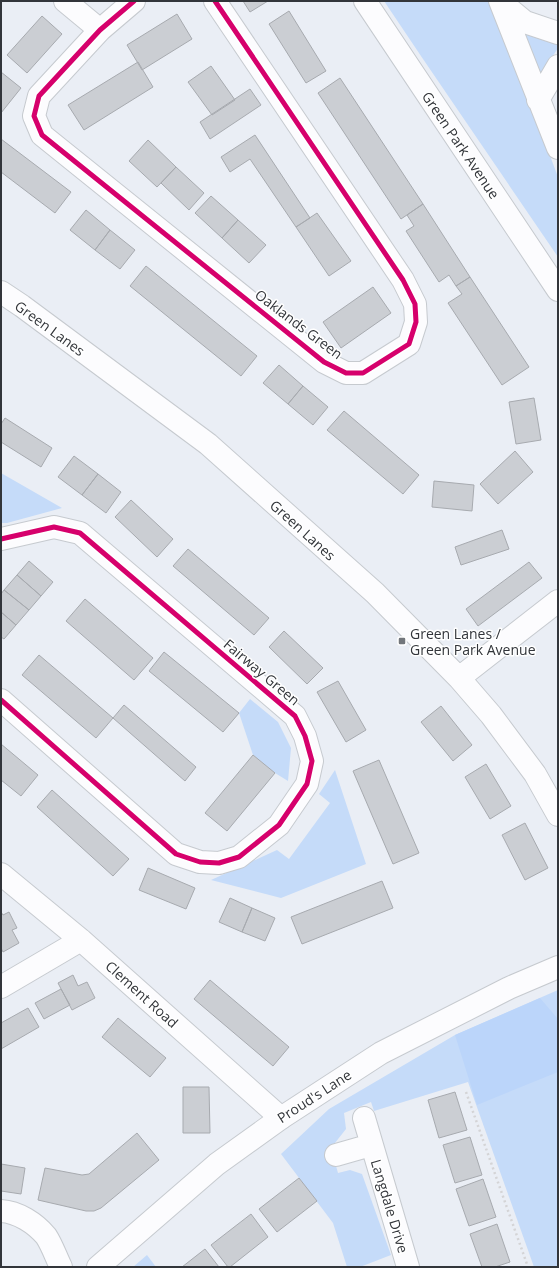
<svg xmlns="http://www.w3.org/2000/svg" width="559" height="1268" font-family="'Open Sans',sans-serif">
	<rect width="100%" height="100%" fill="#eaeef5"/>
	<path fill="#c5dbf9" d="M384 1H492L558 177V257L423 59Z
		M524 32 558 41V48L540 76Z
		M1 473 62 508 7 523H1Z
		M250 699 278 722 291 748 288 781 275 773 253 755 239 713Z
		M335 770 366 864 281 898 211 880 277 850 289 859 330 803 319 794Z
		M558 990V1267H534L468 1082 374 1111 371 1102 344 1113 346 1129 331 1148 338 1173 350 1170 362 1174 391 1255 360 1267H347L333 1223 281 1154 329 1109 455 1035Z
		M147 1255 156 1267H133Z"/>
	<path fill="#bbd5fa" d="M540 998 558 1019V1072L477 1105 455 1035Z"/>
	<path fill="#cbced3" stroke="#a7aaaf" d="M243 1H268L250 12Z
		M289 11 326 71 306 83 269 24Z
		M177 14 192 39 142 70 127 45Z
		M42 16 62 34 27 73 7 55Z
		M138 62 153 87 84 130 68 105Z
		M211 66 235 100 212 115 188 82Z
		M1 72 21 88 1 113Z
		M340 78 423 204 401 219 318 93Z
		M250 89 261 105 210 139 200 122Z
		M255 135 310 218 296 227 250 159 230 172 221 157Z
		M1 139 71 192 55 213 1 172Z
		M148 140 176 167 157 187 129 161Z
		M176 167 204 193 189 210 161 183Z
		M211 196 238 220 222 238 195 213Z
		M423 204 470 277 456 286 449 275 439 282 406 231 414 226 407 215Z
		M86 210 110 230 95 250 70 230Z
		M317 213 351 261 329 276 296 227Z
		M238 220 266 245 249 263 222 238Z
		M110 230 135 250 120 269 95 250Z
		M146 266 257 356 241 376 130 286Z
		M470 277 529 367 502 385 448 303 462 294 456 286Z
		M373 287 391 313 341 348 323 322Z
		M279 365 303 386 288 404 263 383Z
		M303 386 328 407 313 425 288 404Z
		M534 398 541 440 516 444 509 402Z
		M344 411 419 475 403 494 327 430Z
		M5 418 52 448 41 467 1 442V424Z
		M515 451 533 472 498 504 480 484Z
		M74 456 98 474 82 495 58 477Z
		M98 474 121 492 106 513 82 495Z
		M434 481 474 485 472 511 432 507Z
		M131 500 173 539 157 557 115 517Z
		M502 530 509 549 461 565 455 547Z
		M188 549 269 618 254 635 173 566Z
		M29 561 53 582 41 596 17 575Z
		M529 562 542 578 478 626 466 609Z
		M17 575 41 596 29 610 4 590Z
		M4 590 29 610 16 625 1 612V594Z
		M85 599 153 658 134 680 66 621Z
		M1 612 16 625 4 639 1 637Z
		M284 631 323 668 307 684 269 647Z
		M164 652 239 713 223 732 149 671Z
		M39 655 113 718 96 738 22 675Z
		M338 681 366 730 346 742 317 692Z
		M124 705 196 767 185 781 113 718Z
		M441 706 472 745 453 761 421 722Z
		M1 744 38 775 21 796 1 780Z
		M253 755 275 773 227 831 205 813Z
		M379 760 419 853 393 864 353 771Z
		M486 764 511 806 490 819 465 777Z
		M52 790 129 859 113 876 37 807Z
		M525 823 548 868 525 880 502 835Z
		M148 868 195 888 186 909 139 890Z
		M382 881 393 908 302 944 291 917Z
		M230 898 252 908 242 932 219 922Z
		M252 908 275 918 265 941 242 932Z
		M1 912 3 915 9 912 17 928 12 930 19 943 3 952 1 948Z
		M73 975 78 986 87 982 95 998 72 1010 58 983Z
		M210 980 289 1047 273 1066 194 999Z
		M61 989 70 1005 44 1019 35 1003Z
		M28 1008 39 1027 1 1049V1023Z
		M118 1018 166 1058 150 1077 102 1037Z
		M183 1087H209L210 1133H183Z
		M455 1092 467 1130 439 1138 428 1100Z
		M137 1133 159 1160 101 1208 94 1211H86L38 1200 45 1168 82 1175 89 1174Z
		M470 1137 482 1175 455 1183 443 1145Z
		M1 1164 25 1168 21 1194 1 1191Z
		M299 1178 317 1201 277 1232 259 1209Z
		M483 1179 496 1217 469 1226 456 1189Z
		M251 1214 268 1237 230 1267H228L211 1245Z
		M497 1224 510 1262 495 1267H482L470 1234Z
		M205 1249 219 1267H182Z"/>
	<g fill="none" stroke-linecap="round" stroke-linejoin="round">
		<defs>
			<path id="minor" d="M65 1 100 30
				M134 1 100 30 39 96 34 116 42 135 324 362 346 373H363L409 344 416 322 415 304 403 280 215 1
				M365 1 558 290
				M500 1 558 148
				M502 3 525 22 558 33
				M538 100 558 66
				M1 292 22 306 208 444 375 593 459 678 491 715 535 774 558 815
				M1 539 54 527 80 533 295 716 305 736 312 761 307 784 279 825 239 857 219 863 200 862 176 854 1 700
				M459 678 558 601
				M1 874 81 940 281 1118
				M1 987 81 940
				M364 1118 408 1267
				M336 1155 371 1145
				M1 1211C18 1212 35 1223 46 1236 52 1245 56 1257 61 1267"/>
			<path id="tertiary" d="M98 1267 217 1164 281 1118 381 1053 509 988 558 967"/>
		</defs>
		<use href="#minor" stroke="#c6cacf" stroke-width="24"/>
		<use href="#tertiary" stroke="#c6cacf" stroke-width="24"/>
		<path stroke="#d4d4d6" stroke-width="2.5" stroke-dasharray="2 3" stroke-linecap="butt" d="M466 1092 528 1267"/>
		<use href="#minor" stroke="#fcfcfe" stroke-width="22"/>
		<use href="#tertiary" stroke="#fcfcfe" stroke-width="22"/>
		<defs>
			<path id="cycleway" d="M134 1 100 30 39 96 34 116 42 135 324 362 346 373H363L409 344 416 322 415 304 403 280 215 1
				M1 539 54 527 80 533 295 716 305 736 312 761 307 784 279 825 239 857 219 863 200 862 176 854 1 700"/>
		</defs>
		<use href="#cycleway" stroke="#fff" stroke-width="8"/>
		<use href="#cycleway" stroke="#d6006c" stroke-width="5"/>
	</g>
	<rect fill="#72767b" stroke="#fff" stroke-width="1.5" x="398" y="637" width="8" height="8" rx="2"/>
	<g text-anchor="middle" dominant-baseline="central" stroke-width="3" stroke-linejoin="round" paint-order="stroke">
		<g font-size="14" fill="#32353a" stroke="#fff">
			<text transform="translate(461 145) rotate(56)">Green Park Avenue</text>
			<text transform="translate(299 324) rotate(37)">Oaklands Green</text>
			<text transform="translate(50 328) rotate(36)">Green Lanes</text>
			<text transform="translate(303 530) rotate(42)">Green Lanes</text>
			<text transform="translate(262 672) rotate(40)">Fairway Green</text>
			<text transform="translate(142 994) rotate(42)">Clement Road</text>
			<text transform="translate(314 1096) rotate(-33)">Proud's Lane</text>
			<text transform="translate(390 1206) rotate(73)">Langdale Drive</text>
		</g>
		<g font-size="14" fill="#32353a" stroke="#fff" text-anchor="start">
			<text x="410" y="633">Green Lanes /<tspan x="410" dy="16">Green Park Avenue</tspan></text>
		</g>
	</g>
	<rect width="559" height="1268" fill="none" stroke="#32353a" stroke-width="4"/>
</svg>
